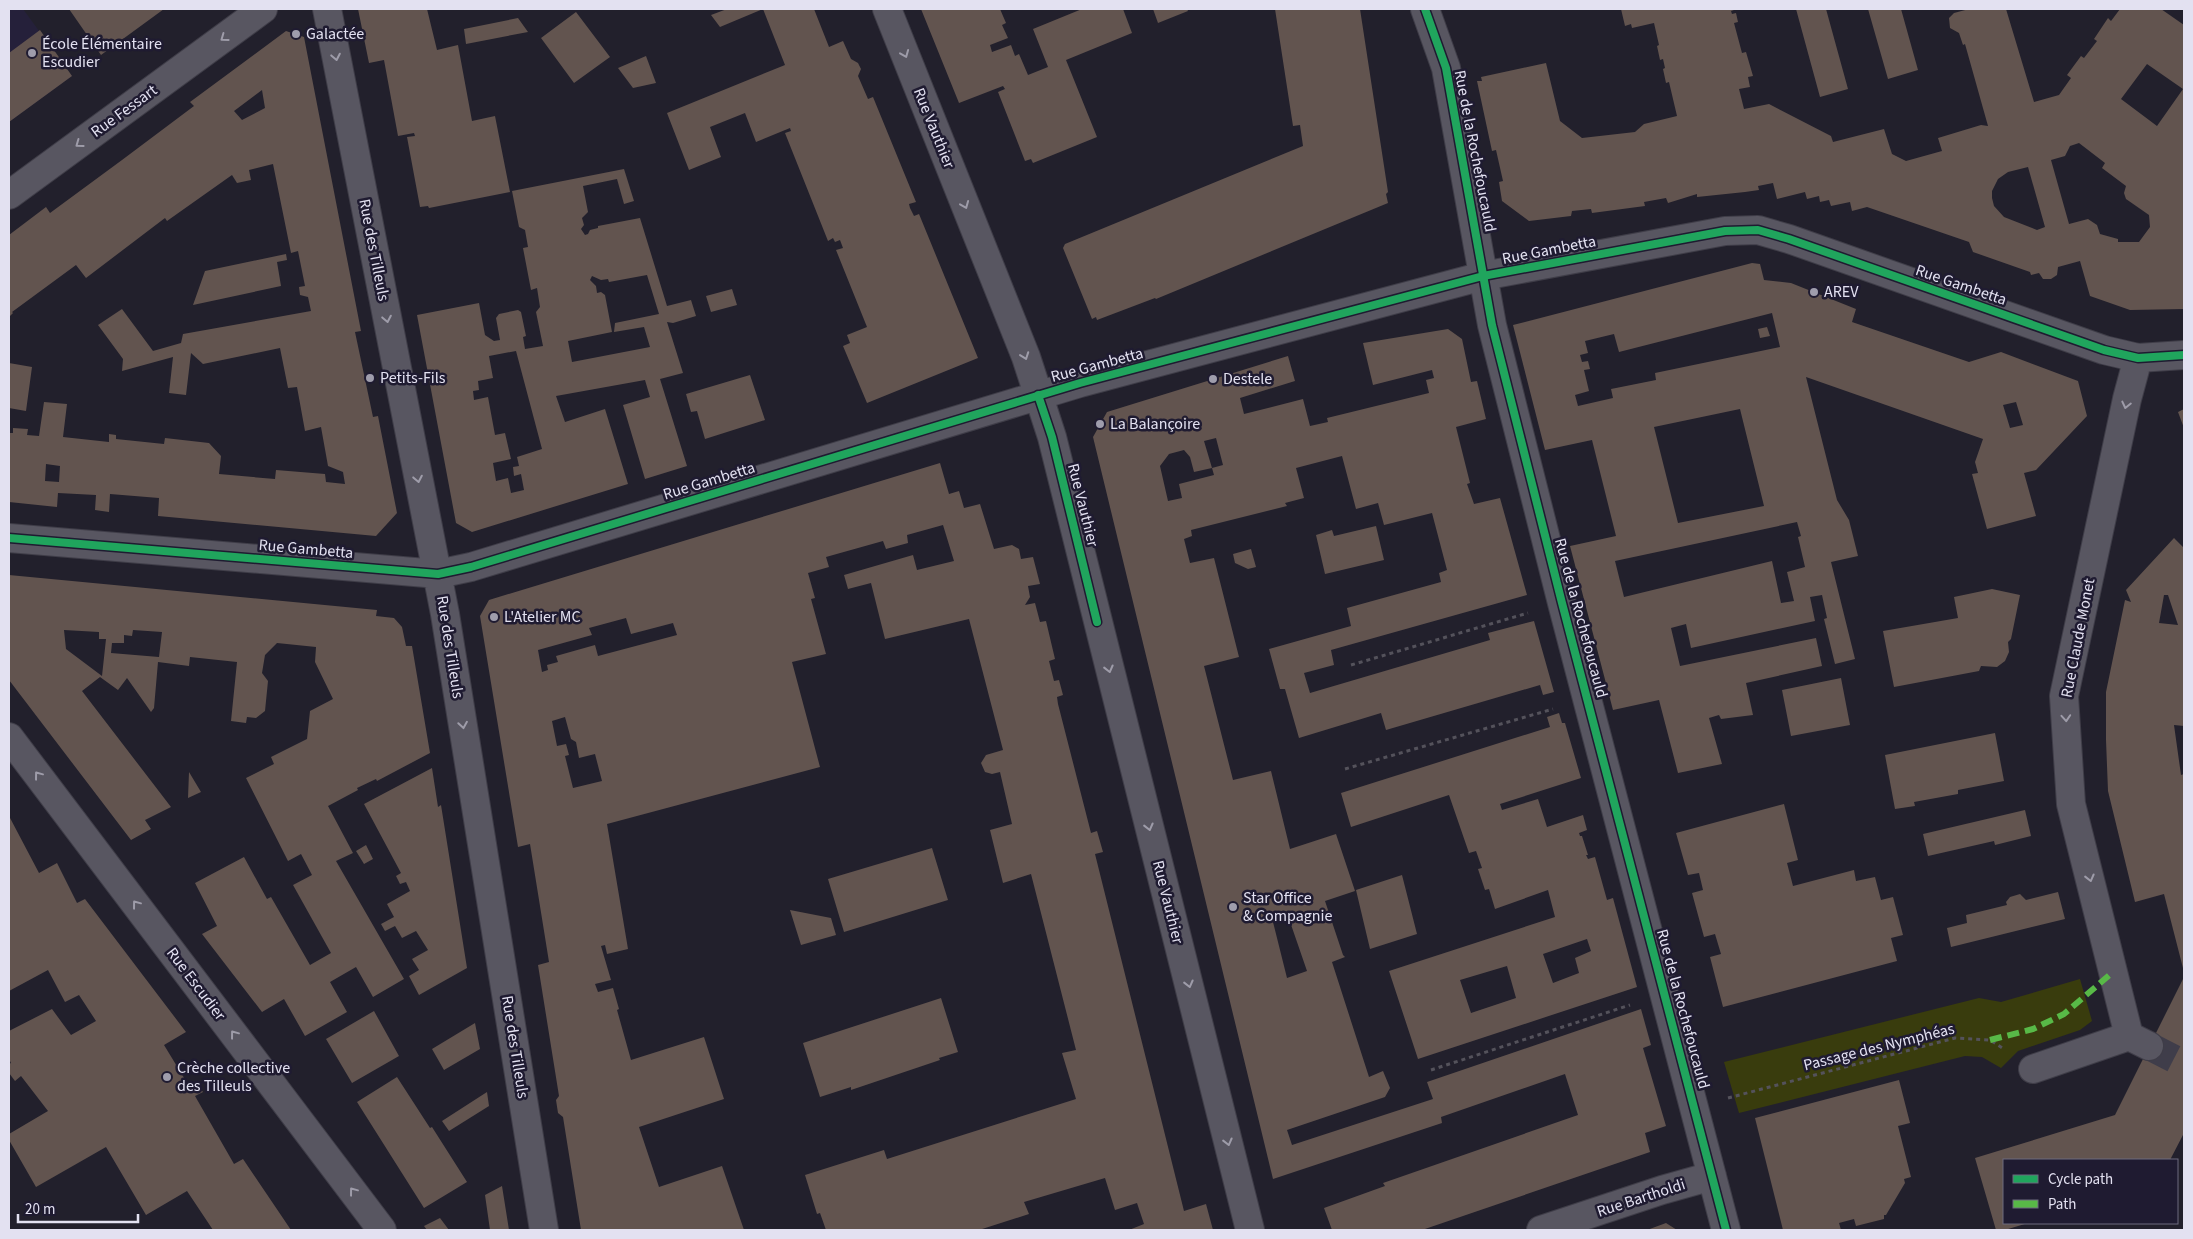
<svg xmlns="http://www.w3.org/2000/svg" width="2193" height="1239" font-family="'Source Sans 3',sans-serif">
	<rect width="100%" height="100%" fill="#22202c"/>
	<path fill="#25203a" d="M9 9H23L72 76 9 122Z"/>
	<path fill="#393c0d" d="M2080 979 2092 1021 2080 1030 2018 1051 2001 1068 1982 1057 1965 1056 1739 1113 1724 1062 1979 998 2001 1002Z"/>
	<path fill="#62544f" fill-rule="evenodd" d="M69 9H164L101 55Z
		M358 9H427L437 50 458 45 472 121 495 116 510 192 429 208 428 206 420 207 407 137 415 136 414 133 398 136 384 60 369 63Z
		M727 9H814L829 47 843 41 851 59 858 63 861 69 858 76 868 99 873 97 916 202 909 204 910 208 914 216 919 214 978 358 867 403 843 346 850 343 847 335 867 327 836 250 843 248 840 240 835 242 833 238 828 241 785 133 791 131 790 128 756 142 745 113 710 127 721 157 689 170 667 113 785 65 763 9 720 27 711 15Z
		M921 9H1000L1006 23 1002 25 1008 38 990 45 992 52 1011 45 1015 56 1019 54 1028 75 1048 67 1033 29 1082 9H1123L1132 33 1066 60 1097 137 1033 163 1031 159 1025 161 998 92 1005 89 1003 86 959 103Z
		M1153 9H1187L1188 11 1158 23Z
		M1275 9H1360L1388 192 1386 194 1388 203 1156 299 1155 298 1097 320 1096 317 1092 319 1063 248 1065 244 1303 146 1300 125 1293 126Z
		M1621 9H1737L1731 11 1732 14 1736 13 1738 22 1734 23 1742 53 1746 52 1753 76 1748 77 1750 87 1739 89 1744 109 1769 104 1831 136 1833 142 1884 129 1892 154 1906 161 1942 151 1938 138 1981 125 1988 126 1965 44 1963 45 1959 33 1950 28 1949 18 1954 13 1969 9H2006L2034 102 2059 95 2071 78 2067 75 2081 56 2084 58 2097 41 2094 39 2108 18 2111 21 2120 9H2161L2184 25V309L2130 310 2090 296 2080 261 2058 267 2057 275 2051 279H2043L2039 273 2031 275 2030 272 1973 252 1969 242 1867 207 1852 211 1850 202 1831 206 1829 200 1820 202 1819 196 1807 199 1805 192 1777 199 1773 183 1758 186 1759 190 1745 192 1697 197V194L1668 203 1666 198 1644 202 1645 206 1592 213 1591 209 1572 211 1571 216 1529 221 1502 201 1499 182 1503 181 1496 150 1492 151 1477 81H1482L1481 77 1546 63 1560 121 1582 138 1635 132 1644 124 1677 116 1669 82 1666 83 1663 69 1665 68 1663 59 1660 60 1657 46 1659 45 1654 23 1632 28 1631 24 1625 26ZM2147 64 2183 89 2157 126 2121 99ZM2079 143 2105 163 2102 168 2126 186 2124 193 2126 199 2149 215 2150 227 2139 242H2118V239L2100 234 2097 225 2088 219 2069 224 2051 160 2065 156 2070 146ZM2028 167 2045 227 2037 230 2004 217 1994 206 1992 198V191L1998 179 2008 172Z
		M1796 9H1826L1848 89 1820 97Z
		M1868 9H1901L1918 70 1888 79Z
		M576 12 610 57 574 83 541 38Z
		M518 18 528 32 466 44 464 29Z
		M40 30 72 76 9 122V53Z
		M286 31 304 37 361 331 355 332 373 417 378 416 397 513 376 536 158 516 159 498 110 494 109 512 95 510 96 495 58 493 57 507 9 502V433H13V428L28 429 27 435 39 436 44 402 67 404 63 437 109 442V434L116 435V439L164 444 165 438 209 443 221 456 219 474 275 479 276 470 325 474 326 482 345 484 343 472 328 466 321 427 305 431 297 387 288 388 280 348 203 364 191 353 186 395 169 393 173 357 122 371 123 359 98 325 122 309 153 351 181 343 183 334 311 311 308 297 300 295 299 287 305 286 298 251 291 253 273 164 249 170 251 180 237 183 232 175 167 221 165 218 86 278 76 265 12 312 13 313 9 317V235L46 207 50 213 122 160 194 106 190 102ZM262 90 265 108 242 120 234 111ZM46 464 60 466 59 482 45 481Z
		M646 56 656 83 633 88 618 68Z
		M624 169 634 201 624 204 617 179 583 186 588 212 582 218 584 225 581 229 585 235 588 234 590 230 598 228V226L640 218 667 306 691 300 696 316 673 323 667 322 683 373 660 379 687 466 645 479 623 405 650 397 645 380 556 396 565 422 605 409 628 484 472 532 456 523 417 315 479 303 485 335 494 341 500 340 496 318 499 314 518 310 521 312 526 336 523 337 525 349 543 346 536 312 540 307 537 288 531 290 523 248 528 247 525 230 519 227 512 191ZM647 275 659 314 615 323 614 332 644 327 650 347 572 362 568 341 612 332 605 295 601 292 597 293 596 286 590 280 592 276 601 280 608 279 609 282ZM516 351 542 449 517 457 519 466 513 467 514 476 521 474 524 490 511 493 508 478 496 481 493 463 511 459 505 433 495 435 488 397 474 400 473 391 479 390 478 381 493 378 489 356Z
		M286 254 287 260 277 262 281 286 193 305 205 271Z
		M1752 263 1760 264 1764 280 1791 283 1856 309 1852 322 1969 362 2001 352 2078 381 2087 416 2036 470 2024 473 2036 516 1987 529 1972 474 1978 473 1975 462 1983 439 1806 377 1837 500 1849 520 1858 556 1831 562 1855 659 1835 664 1824 619 1827 618 1822 595 1810 597 1815 621 1691 648 1686 624 1671 628 1680 666 1816 638 1822 666 1746 683 1753 715 1721 719 1719 715 1709 718 1722 764 1678 773 1659 700 1613 710 1570 546 1616 536 1592 440 1545 450 1513 325ZM1772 313 1780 347 1655 373 1656 380 1611 389 1613 398 1578 406 1575 395 1589 391 1584 370 1590 369 1588 361 1582 362 1580 355 1588 353 1585 341 1614 334 1619 352ZM2016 402 2023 425 2010 428 2003 405ZM1740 409 1764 506 1678 523 1654 427ZM1797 522 1801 536 1798 537 1805 567 1787 572 1794 601 1781 603 1772 561 1624 597 1615 561Z
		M732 289 737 305 711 312 706 296Z
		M1767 327 1770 336 1760 338 1758 329Z
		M1448 329 1462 339 1471 382 1477 381 1486 419 1456 427 1470 483 1467 484 1474 504 1500 498 1527 595 1331 650 1334 665 1304 673 1310 693 1490 640 1488 633 1534 621 1554 692 1543 695 1540 685 1386 730 1381 713 1299 738 1285 689H1280L1269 649 1351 626 1347 608 1441 582 1439 573 1447 570 1432 513 1384 525 1378 503 1356 509 1342 456 1296 468 1304 498 1285 503 1287 506 1191 530 1192 536 1184 539 1190 563 1214 558 1239 657 1204 666 1233 780 1271 771 1290 849 1336 834 1355 891 1325 901 1343 955 1345 957 1332 962 1369 1077 1383 1071 1390 1088 1385 1097 1287 1130 1292 1145 1433 1099 1427 1082 1641 1009 1651 1045 1643 1048 1666 1126 1645 1133 1650 1152 1422 1230H1332L1324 1208 1385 1186 1383 1183 1578 1115 1565 1074 1441 1117 1442 1123 1273 1179 1093 437 1107 412 1288 356 1295 381 1240 398 1244 414 1303 399 1310 426 1328 422 1327 418 1429 393 1426 380 1434 378 1432 370 1373 385 1363 343ZM1216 438 1223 465 1212 468 1204 441ZM1184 450 1190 457 1194 472 1212 468 1214 475 1179 484 1182 498 1168 501 1160 466 1169 454ZM1287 913 1307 971 1287 978 1272 918Z
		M9 363 32 367 26 411 9 408Z
		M750 375 765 420 705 439 697 411 691 412 686 394Z
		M2184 409V428L2178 412Z
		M940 463 949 494 959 491 964 508 980 504 994 549 1012 545 1019 549 1021 559 1033 557 1040 584 1028 586 1030 597 1025 605 1035 603 1040 622 1046 621 1055 659 1049 661 1054 681 1059 680 1063 695 1057 697 1058 704 1091 833 1097 831 1103 852 1095 854 1184 1211 1206 1204 1213 1230H1129L1144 1224 1137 1203 1115 1210 1105 1178 1024 1202 1029 1214 979 1230H826L820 1213 817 1214 805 1175 884 1150 887 1159 1076 1099 1062 1053 1076 1050 1031 874 1003 883 990 830 1012 824 1000 772 992 774 985 772 981 763 986 755 1003 750 969 619 885 639 871 583 848 589 844 575 913 555 917 570 954 561 943 525 907 535 908 543 886 549 883 541 826 557 829 567 808 573 815 598 811 599 826 654 792 662 820 767 607 824 628 949 607 954 605 945 601 946 611 980 595 984 598 992 613 988 619 1009 617 1010 631 1060 704 1037 724 1099 639 1127 659 1187 722 1166 744 1230H581L563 1117 558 1113 556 1100 559 1096 538 965 549 962 530 844 518 847 480 616 489 600ZM626 618 631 634 673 623 677 635 598 656 595 645 556 656 558 662 547 665 548 670 542 672 538 650 592 635 589 628ZM565 717 571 739 576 742 579 758 595 754 602 781 573 788 565 756 569 755 566 744 557 746 552 721Z
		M1376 526 1384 560 1325 574 1316 535 1332 530 1334 536Z
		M2174 538 2184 548V726L2174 725 2181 775 2184 774V972L2164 894 2135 902 2108 791 2106 740V692L2125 600 2131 602 2126 590ZM2164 595H2168L2178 625 2159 623Z
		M1251 549 1256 567 1248 569 1235 563 1233 554Z
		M9 575 377 610 376 616 394 618 402 627 406 646H412L430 753 377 781 376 779 357 788 358 790 328 806 353 853 336 861 404 979 373 997 356 967 330 982 347 1012 305 1036 284 999 262 1012 202 934 217 926 195 883 244 857 267 899 271 897 310 965 331 953 293 885 312 875 301 854 288 861 246 778 274 764 271 757 307 739 310 711 333 699 315 662 316 647 277 643 265 655 262 673 268 681 265 711 256 718 247 717 246 723 231 721 237 662 190 657 189 666 158 662 154 708 151 712 127 678 118 690 100 677 82 691 171 807 145 820 151 829 131 840 9 680ZM64 630 99 632V639H106L102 676 66 649ZM133 630 162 632 159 657 111 653 112 643H124V635L132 636Z
		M1992 589 2020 595 2011 639 2008 642 2009 652 2005 661 1997 667 1981 666 1979 671 1894 687 1883 631 1958 618 1954 597Z
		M1841 678 1850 725 1791 736 1782 690Z
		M1559 713 1562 723H1565L1581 778 1500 804 1502 810 1538 799 1547 827 1583 815 1587 830 1579 833 1580 836H1582L1588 855H1586L1588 859 1595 857 1607 900 1613 898 1637 987 1418 1059 1389 971 1555 917 1548 890 1495 909 1489 889 1485 890 1478 869 1482 868 1476 851 1469 853 1449 795 1351 827 1341 793 1550 727 1547 717ZM1587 939 1591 951 1575 958 1579 973 1553 983 1543 954ZM1507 966 1516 998 1471 1013 1460 980Z
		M1995 733 2004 781 1958 790V794L1914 802 1915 806 1895 809 1885 755Z
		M432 768 438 807 441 805 467 968 419 995 409 976 419 970 412 959 428 950 416 931 402 938 395 926 385 931 381 924 394 917 387 904 410 891 406 882 400 884 396 876 401 873 364 804Z
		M189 772 201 792 188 798Z
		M1784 804 1798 860 1787 863 1793 886 1854 870 1856 881 1875 877 1881 900 1893 897 1903 935 1891 938 1897 961 1723 1007 1710 957 1721 954 1715 934 1704 937 1692 893 1703 890 1699 873 1688 875 1676 833Z
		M2025 810 2031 836 1995 845 1994 841 1928 856 1923 834Z
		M9 816 39 873 57 863 77 903 85 899 186 1032 164 1045 189 1086 196 1083 203 1092 195 1096 234 1164 243 1159 291 1230H213L187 1191 146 1215 106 1147 36 1187 9 1140V1134L48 1111 21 1076 15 1081 9 1073V1064L11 1063 9 1059V1031L52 1009 71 1035 96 1021 79 995 65 1002 48 970 9 991Z
		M366 845 373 859 364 864 356 851Z
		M932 848 948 900 844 932 828 879Z
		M1402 875 1417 934 1370 949 1356 890Z
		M2058 892 2065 919 1951 947 1947 928 1967 923 1966 915 2007 905 2006 902 2010 897 2020 894 2026 900Z
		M790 910 831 918 836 935 801 945Z
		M2184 977V1133L2170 1160H2004V1223H2028L2005 1230H1996L1975 1158 2115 1115Z
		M941 998 958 1052 939 1058 940 1060 851 1090V1087L820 1097 803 1043Z
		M374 1011 399 1056 352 1083 326 1039Z
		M475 1023 480 1049 444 1070 432 1049Z
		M397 1077 430 1128 432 1127 467 1182 424 1208 357 1102Z
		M1899 1080 1910 1123 1898 1126 1911 1177 1904 1179 1905 1183 1886 1215H1884V1219L1856 1226 1854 1219 1839 1223 1841 1230H1783L1755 1118Z
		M487 1092 489 1106 449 1131 442 1121Z
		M502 1186 509 1230H490L485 1195Z
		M440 1218 449 1230H427L424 1226Z
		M1666 1223 1677 1230H1647Z"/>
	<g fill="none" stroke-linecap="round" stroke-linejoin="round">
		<path stroke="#3f3d4a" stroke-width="28" stroke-dasharray="28 14" stroke-linecap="butt" d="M2149 1046 2184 1064"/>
		<defs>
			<path id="street" d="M327 9 445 614 544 1230
				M887 9 1026 357 1052 437 1250 1230
				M1425 9 1446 68 1492 325 1562 603 1726 1230
				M9 195 263 9
				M9 538 438 574 471 567 1080 383 1483 276 1725 231 1758 230 1789 239 2104 350 2138 358 2184 355
				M9 737 382 1230
				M2129 1036 2071 804 2064 696 2127 399 2138 358
				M2033 1069 2129 1036 2149 1046
				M1541 1230 1662 1190 1712 1176"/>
		</defs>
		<use href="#street" stroke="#3f3d48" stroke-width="30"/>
		<path stroke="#54525b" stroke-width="3" stroke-dasharray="4 4" stroke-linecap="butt" d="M1351 665 1528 613
			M1345 769 1553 709
			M1431 1070 1630 1005
			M1728 1098 1955 1038 1990 1040 2004 1049"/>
		<use href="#street" stroke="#585661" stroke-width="28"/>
		<path stroke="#58b947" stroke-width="6" stroke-dasharray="12 6" stroke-linecap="butt" d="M1990 1040 2033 1029 2064 1014 2113 972"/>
		<defs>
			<path id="cycleway" d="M1425 9 1446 68 1492 325 1562 603 1726 1230
				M1038 395 1052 437 1097 622
				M9 538 438 574 471 567 1080 383 1483 276 1725 231 1758 230 1789 239 2104 350 2138 358 2184 355"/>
		</defs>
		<use href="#cycleway" stroke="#1f1b31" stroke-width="11"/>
		<use href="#cycleway" stroke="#20a55d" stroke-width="8"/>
	</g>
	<defs><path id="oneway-chevron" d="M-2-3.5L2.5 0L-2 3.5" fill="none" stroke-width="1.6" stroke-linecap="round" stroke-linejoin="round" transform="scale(1.25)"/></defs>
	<g stroke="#9e9ca9">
		<use href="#oneway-chevron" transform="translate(224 38) rotate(144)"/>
		<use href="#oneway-chevron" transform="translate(905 54) rotate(68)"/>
		<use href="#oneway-chevron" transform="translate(336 57) rotate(79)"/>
		<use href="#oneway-chevron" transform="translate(79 144) rotate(144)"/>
		<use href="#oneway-chevron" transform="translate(965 205) rotate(68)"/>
		<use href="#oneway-chevron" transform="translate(387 319) rotate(79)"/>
		<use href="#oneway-chevron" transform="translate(1025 356) rotate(70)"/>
		<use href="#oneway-chevron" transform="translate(2126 405) rotate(103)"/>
		<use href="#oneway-chevron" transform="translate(418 479) rotate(79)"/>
		<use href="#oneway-chevron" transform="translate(1109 669) rotate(76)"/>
		<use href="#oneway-chevron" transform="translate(2066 718) rotate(86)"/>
		<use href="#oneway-chevron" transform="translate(463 725) rotate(81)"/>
		<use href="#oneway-chevron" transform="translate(38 775) rotate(-127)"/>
		<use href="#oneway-chevron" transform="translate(1149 827) rotate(76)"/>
		<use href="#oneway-chevron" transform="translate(2090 878) rotate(76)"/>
		<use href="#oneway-chevron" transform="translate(136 904) rotate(-127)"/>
		<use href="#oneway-chevron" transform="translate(1189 984) rotate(76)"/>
		<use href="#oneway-chevron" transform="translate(234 1034) rotate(-127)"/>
		<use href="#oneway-chevron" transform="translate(1228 1142) rotate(76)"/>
		<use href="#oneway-chevron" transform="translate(353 1191) rotate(-127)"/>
	</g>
	<g fill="#9f9dac" stroke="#1f1b31" stroke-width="2">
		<circle cx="296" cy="34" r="5"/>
		<circle cx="32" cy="53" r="5"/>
		<circle cx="1814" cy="292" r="5"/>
		<circle cx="370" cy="378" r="5"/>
		<circle cx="1213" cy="379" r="5"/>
		<circle cx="1100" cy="424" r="5"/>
		<circle cx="494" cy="617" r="5"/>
		<circle cx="1233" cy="907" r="5"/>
		<circle cx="167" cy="1077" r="5"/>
	</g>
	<g text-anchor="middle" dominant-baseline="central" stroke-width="5" stroke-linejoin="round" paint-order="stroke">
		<g font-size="16" fill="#e3e1f1" stroke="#1f1b31" text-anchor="start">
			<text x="306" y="34">Galactée</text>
			<text x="42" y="44">École Élémentaire<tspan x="42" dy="18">Escudier</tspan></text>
			<text x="1824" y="292">AREV</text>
			<text x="380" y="378">Petits-Fils</text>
			<text x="1223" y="379">Destele</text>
			<text x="1110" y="424">La Balançoire</text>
			<text x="504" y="617">L'Atelier MC</text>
			<text x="1243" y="898">Star Office<tspan x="1243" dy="18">&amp; Compagnie</tspan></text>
			<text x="177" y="1068">Crèche collective<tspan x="177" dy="18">des Tilleuls</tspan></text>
		</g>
		<g font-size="16" fill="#e3e1f1" stroke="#1f1b31">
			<text transform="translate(124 111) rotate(-36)">Rue Fessart</text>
			<text transform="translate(934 128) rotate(68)">Rue Vauthier</text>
			<text transform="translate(1475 151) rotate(79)">Rue de la Rochefoucauld</text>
			<text transform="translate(374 250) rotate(79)">Rue des Tilleuls</text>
			<text transform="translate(1549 250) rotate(-11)">Rue Gambetta</text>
			<text transform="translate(1961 285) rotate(19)">Rue Gambetta</text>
			<text transform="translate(1097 365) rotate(-15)">Rue Gambetta</text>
			<text transform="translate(709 481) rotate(-17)">Rue Gambetta</text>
			<text transform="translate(1083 505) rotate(76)">Rue Vauthier</text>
			<text transform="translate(306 549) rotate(5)">Rue Gambetta</text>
			<text transform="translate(1581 618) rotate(75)">Rue de la Rochefoucauld</text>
			<text transform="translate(2078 638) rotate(-79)">Rue Claude Monet</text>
			<text transform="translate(450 647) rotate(81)">Rue des Tilleuls</text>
			<text transform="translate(1168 902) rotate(76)">Rue Vauthier</text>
			<text transform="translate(196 984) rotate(53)">Rue Escudier</text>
			<text transform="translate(1683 1009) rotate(75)">Rue de la Rochefoucauld</text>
			<text transform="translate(515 1047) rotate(81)">Rue des Tilleuls</text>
			<text transform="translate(1879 1047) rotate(-14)">Passage des Nymphéas</text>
			<text transform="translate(1641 1198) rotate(-18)">Rue Bartholdi</text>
		</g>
	</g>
	<rect width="2193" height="1239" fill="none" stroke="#e3e1f1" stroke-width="20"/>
	<rect x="2003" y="1159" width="175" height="65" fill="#1f1b31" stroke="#6d6a7e"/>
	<rect x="2013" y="1175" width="25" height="8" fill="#20a55d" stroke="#6d6a7e"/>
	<text x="2048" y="1184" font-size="15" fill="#e3e1f1">Cycle path</text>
	<rect x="2013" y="1200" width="25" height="8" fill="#58b947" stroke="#6d6a7e"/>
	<text x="2048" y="1209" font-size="15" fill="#e3e1f1">Path</text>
	<path d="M18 1214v8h120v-8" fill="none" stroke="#e3e1f1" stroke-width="2.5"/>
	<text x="25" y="1214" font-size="15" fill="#e3e1f1" stroke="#1f1b31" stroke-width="4" paint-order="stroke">20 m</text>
</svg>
